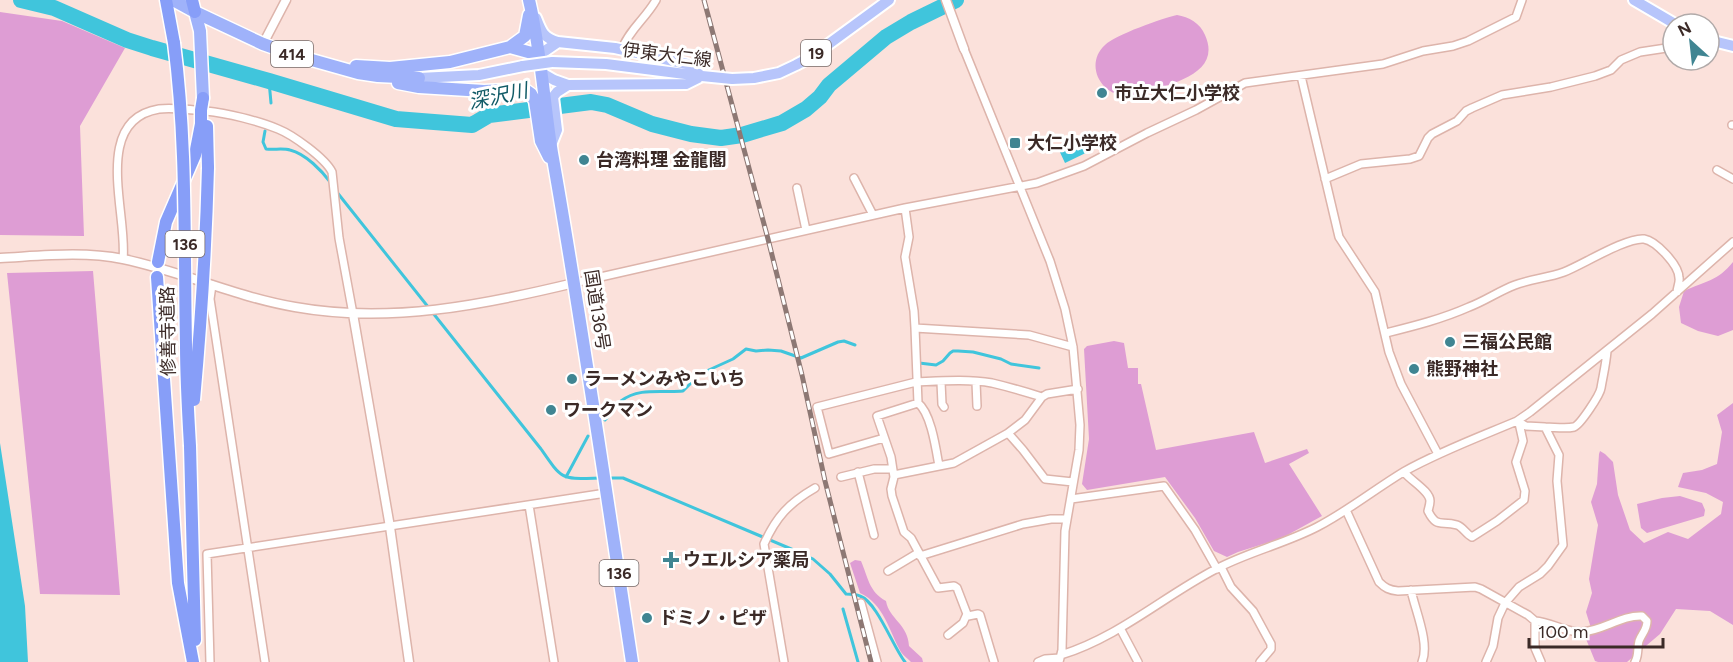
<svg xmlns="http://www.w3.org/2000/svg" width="1733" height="662" font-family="Figtree,'Noto Sans JP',sans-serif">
	<rect width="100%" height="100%" fill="#fbe1db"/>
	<path fill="#de9dd4" d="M0 12 62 21 125 48 80 126 84 236 0 235Z
		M1177 15C1189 17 1200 23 1205 35 1223 75 1168 84 1141 94 1106 106 1081 67 1105 45 1115 35 1163 18 1177 15Z
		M1733 262V330L1718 336 1698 331 1681 323 1679 307 1684 291C1705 281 1718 281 1733 262Z
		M93 271 120 595 40 594 7 273Z
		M1114 341 1124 343 1128 368H1138V384H1141L1156 450 1254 432 1265 463 1307 449 1309 453 1289 464 1322 516 1282 538 1238 552 1227 557 1214 551 1195 518 1165 477 1087 490 1082 484 1089 439 1084 349 1087 346Z
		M1733 403V625L1710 611 1676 609 1660 634 1627 662H1598L1595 661 1586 639 1591 628 1586 612 1592 593 1589 579 1598 525 1591 502 1597 484 1599 454 1600 451 1605 454 1613 462 1618 495 1630 530 1644 543 1668 532 1688 539 1721 514 1723 502 1706 493 1678 487 1683 473 1702 470 1717 464 1722 432 1717 415Z
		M1680 496 1702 503 1705 510 1704 516 1647 533 1641 528 1637 504 1662 498Z
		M855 560 861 561C868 577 869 592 886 601 889 619 908 624 909 646L922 658 923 662H911C908 659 903 655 901 652 889 631 884 604 860 593L850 563Z"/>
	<path fill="#40c5dc" d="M1089 133 1096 148 1065 163 1058 148Z
		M0 443 25 606 28 662H0Z"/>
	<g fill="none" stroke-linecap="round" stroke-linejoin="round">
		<path stroke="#40c5dc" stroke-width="3" d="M269 81 271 103
			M265 131 263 142 266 149C274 150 283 148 290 150 306 154 322 171 331 183
			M336 191 541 449C563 481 561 479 600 478
			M919 363 936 365 943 361 950 353 953 351H958L973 352 1001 359 1011 364 1039 368
			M605 420C611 414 615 406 621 401 639 387 662 393 683 391L700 374 733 359 746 349 756 351 768 350 781 351 801 358 838 342 844 341 855 345
			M566 477 588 436
			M606 478H623L796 551 813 559 830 574 846 594C850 594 856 594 860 596 877 602 893 647 905 662
			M843 609 858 662"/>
		<path stroke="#40c5dc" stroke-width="16" d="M21 0 54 8 127 40 152 48 269 81 396 119 472 125 489 115 591 102 607 105 652 124 691 134 721 138 742 135 782 123 806 109 820 97 829 85 886 37 911 22 956 0"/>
		<defs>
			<path id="minor" d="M622 49C629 30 646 18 656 0
				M964 49 1050 261 1065 309 1073 347 1080 425 1079 450 1065 531 1062 650 1059 662
				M1301 76 1339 237 1375 292 1389 352 1401 384 1438 454
				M206 111C227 113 259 121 278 129 293 135 325 158 332 172L339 238 353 314
				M1732 125H1733
				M1717 170 1733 179
				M854 178 873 215
				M1325 179 1361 164 1410 159 1419 156 1428 138 1432 134 1457 121 1466 111 1472 108 1502 95 1551 87 1595 76 1611 70 1621 60 1640 52 1673 47
				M797 188 806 230
				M905 208 909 237 905 257 914 311 915 328 1029 335 1073 347
				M123 259C128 215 91 120 159 109 172 107 187 110 201 110
				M574 283 905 208 1037 183 1084 166 1147 133 1196 110 1245 83 1383 64 1423 51 1453 46 1468 41 1516 17 1522 0
				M212 285 210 299 265 662
				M915 328 918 403C931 413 936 449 939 466L954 463 1008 433 1023 450 1045 479 1073 482
				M1386 333C1414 326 1442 319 1469 307 1485 301 1499 291 1515 285 1530 279 1548 278 1564 272 1582 265 1627 237 1644 239 1656 241 1679 265 1679 278 1680 282 1677 288 1677 292
				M941 382 942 404 944 407
				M976 382 977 406
				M918 403 877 416 891 457 894 477 891 489 892 496 904 532 911 538 938 588 954 586 957 588 967 614 968 616 978 614 980 615 994 662
				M1545 427C1554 427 1565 429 1574 427 1580 425 1600 395 1601 388 1603 376 1606 364 1607 351
				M1008 433 1025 420 1042 397 1047 394 1078 389
				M884 438 829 454 817 407 916 382C941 381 968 379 992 383 1009 387 1026 392 1042 397
				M858 472 874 535
				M1404 472C1411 481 1430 491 1430 501 1430 504 1429 507 1428 511 1437 529 1441 520 1457 525 1463 527 1466 534 1472 537L1497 521 1524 500 1525 491 1516 462 1523 441 1519 423
				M894 475 939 466
				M841 477 874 469H892
				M1071 499 1164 486 1195 530 1217 569
				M529 505 554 662
				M1346 510 1379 582C1385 588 1389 590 1398 591L1475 587 1481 589 1528 615 1535 621V648L1541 662
				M920 556 1023 524 1051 519H1066
				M1221 567 1231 587 1253 611 1271 644V649L1260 662
				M888 571 918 553
				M1411 590C1415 610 1430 643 1422 662
				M861 603 877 662
				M1535 621C1551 622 1567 633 1582 632 1602 631 1622 615 1642 616L1647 621C1647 630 1642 633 1639 641 1637 648 1639 655 1635 662
				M1120 628 1138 662
				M948 635 963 623 967 614
				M1061 655C1119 637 1164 596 1216 569 1248 552 1284 544 1317 527 1348 511 1375 489 1405 471 1441 451 1479 437 1517 421L1530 412 1652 314 1733 242
				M210 662 207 554 606 493
				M784 662 764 544C776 517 789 503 815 488
				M1038 662 1045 659 1060 658
				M1486 662 1493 646 1498 618 1505 603 1519 587 1540 574 1548 566 1563 545 1557 481 1559 455 1545 427 1526 426 1517 421"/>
			<path id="tertiary" d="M946 0 964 49
				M263 44 286 0
				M0 258C40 256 83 251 123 259 181 271 236 297 295 307 389 324 483 305 574 283
				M353 314 390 527 409 662"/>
			<path id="primary" d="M1634 0 1675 24
				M536 18C541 31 543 38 558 42
				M1709 40 1733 46
				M539 55 558 42 615 48 687 64 702 76
				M552 62 606 64 701 76
				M542 73 554 80 568 85
				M419 78 479 75 523 66
				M732 79 754 78 779 73 796 65 811 57 889 0
				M551 145 557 130 553 97 557 92 568 85 686 84 702 76"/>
			<path id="trunk" d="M173 0 195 12 263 44 294 55 358 73 378 76 419 78
				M529 0C541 50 544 102 552 153 582 322 606 492 632 662
				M195 12 200 31 203 98
				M510 47 539 55
				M356 66 390 68 450 62 510 47 525 36 529 15
				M398 83 419 87 484 91 524 89 531 94 535 101 541 141 549 157"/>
			<path id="motorway" d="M166 0 174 43
				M192 0 195 12
				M207 126 208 168
				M158 262 166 222 195 155 201 124V110L203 98
				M157 277 178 583 193 662
				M190 446 195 640"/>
		</defs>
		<use href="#minor" stroke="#ddb4ab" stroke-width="10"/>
		<use href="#tertiary" stroke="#ddb4ab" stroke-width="11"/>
		<use href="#primary" stroke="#fff" stroke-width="14"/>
		<use href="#trunk" stroke="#fff" stroke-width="15"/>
		<use href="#motorway" stroke="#fff" stroke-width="15"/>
		<use href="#minor" stroke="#fff" stroke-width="7"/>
		<use href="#tertiary" stroke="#fff" stroke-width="8"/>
		<use href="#primary" stroke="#b7c5fb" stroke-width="10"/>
		<use href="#trunk" stroke="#9fb2fa" stroke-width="12"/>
		<use href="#motorway" stroke="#879ef8" stroke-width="12"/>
		<defs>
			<path id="rail" d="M704 0 768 239 802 375 825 481 871 662"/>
		</defs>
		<use href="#rail" stroke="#8d7874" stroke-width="5"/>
		<use href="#rail" stroke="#fff" stroke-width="3" stroke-dasharray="9" stroke-linecap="butt"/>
		<defs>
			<path id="primary-bridge" d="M523 66 552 62
				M702 76 732 79"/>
			<path id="motorway-bridge" d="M174 43C187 143 184 244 186 345 186 378 188 412 190 446
				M194 400C201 323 206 246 208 168"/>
		</defs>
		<use href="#primary-bridge" stroke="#fff" stroke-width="14" stroke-linecap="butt"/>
		<use href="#motorway-bridge" stroke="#fff" stroke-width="15" stroke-linecap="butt"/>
		<use href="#primary-bridge" stroke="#b7c5fb" stroke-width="10"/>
		<use href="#motorway-bridge" stroke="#879ef8" stroke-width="12"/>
	</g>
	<g fill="#408592" stroke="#fff" stroke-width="2">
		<circle cx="1102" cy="93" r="6"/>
		<rect x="1009" y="137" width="12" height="12" rx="3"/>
		<circle cx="584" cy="160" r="6"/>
		<circle cx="1450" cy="342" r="6"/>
		<circle cx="1414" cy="369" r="6"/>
		<circle cx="572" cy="379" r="6"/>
		<circle cx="551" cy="410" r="6"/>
		<path d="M668 551h6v6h6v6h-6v6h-6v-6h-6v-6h6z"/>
		<circle cx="647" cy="618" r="6"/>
	</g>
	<g text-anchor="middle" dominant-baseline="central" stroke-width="6" stroke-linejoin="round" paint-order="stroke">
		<g fill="#fff" stroke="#766a68" stroke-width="1.5">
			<rect x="801" y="40" width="30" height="26" rx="4.5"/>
			<rect x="271" y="41" width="42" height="26" rx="4.5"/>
			<rect x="165.5" y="231" width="39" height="26" rx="4.5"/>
			<rect x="599.5" y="560" width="39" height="26" rx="4.5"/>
		</g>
		<g font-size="16" font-weight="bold" fill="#3b2a27">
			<text x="816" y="53">19</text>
			<text x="292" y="54">414</text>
			<text x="185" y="244">136</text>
			<text x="619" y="573">136</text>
		</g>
		<g font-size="18" fill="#3b2a27" stroke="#fff">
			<text transform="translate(667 55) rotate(7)">伊東大仁線</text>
			<text transform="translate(597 310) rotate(81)">国道136号</text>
			<text transform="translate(168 331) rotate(-91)">修善寺道路</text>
		</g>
		<g font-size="18" font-weight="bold" fill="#3b2a27" stroke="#fff" text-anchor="start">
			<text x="1114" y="93">市立大仁小学校</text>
			<text x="1027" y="143">大仁小学校</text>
			<text x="596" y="160">台湾料理 金龍閣</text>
			<text x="1462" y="342">三福公民館</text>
			<text x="1426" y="369">熊野神社</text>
			<text x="584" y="379">ラーメンみやこいち</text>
			<text x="563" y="410">ワークマン</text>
			<text x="683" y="560">ウエルシア薬局</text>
			<text x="659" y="618">ドミノ・ピザ</text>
		</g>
		<g font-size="20" font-style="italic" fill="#115b67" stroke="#fff">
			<text transform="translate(498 96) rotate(-12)">深沢川</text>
		</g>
	</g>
	<g transform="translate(1691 42) rotate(333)"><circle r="28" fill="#ffffff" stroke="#b1aaa9" stroke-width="1.5"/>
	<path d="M0-4.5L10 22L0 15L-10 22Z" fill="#408592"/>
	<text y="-9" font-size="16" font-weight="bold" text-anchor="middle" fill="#3b2a27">N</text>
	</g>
	<path d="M1529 638v9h134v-9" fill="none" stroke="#3b2a27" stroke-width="3"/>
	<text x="1538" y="638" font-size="18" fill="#3b2a27" stroke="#ffffff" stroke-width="4.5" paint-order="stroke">100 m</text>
</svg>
